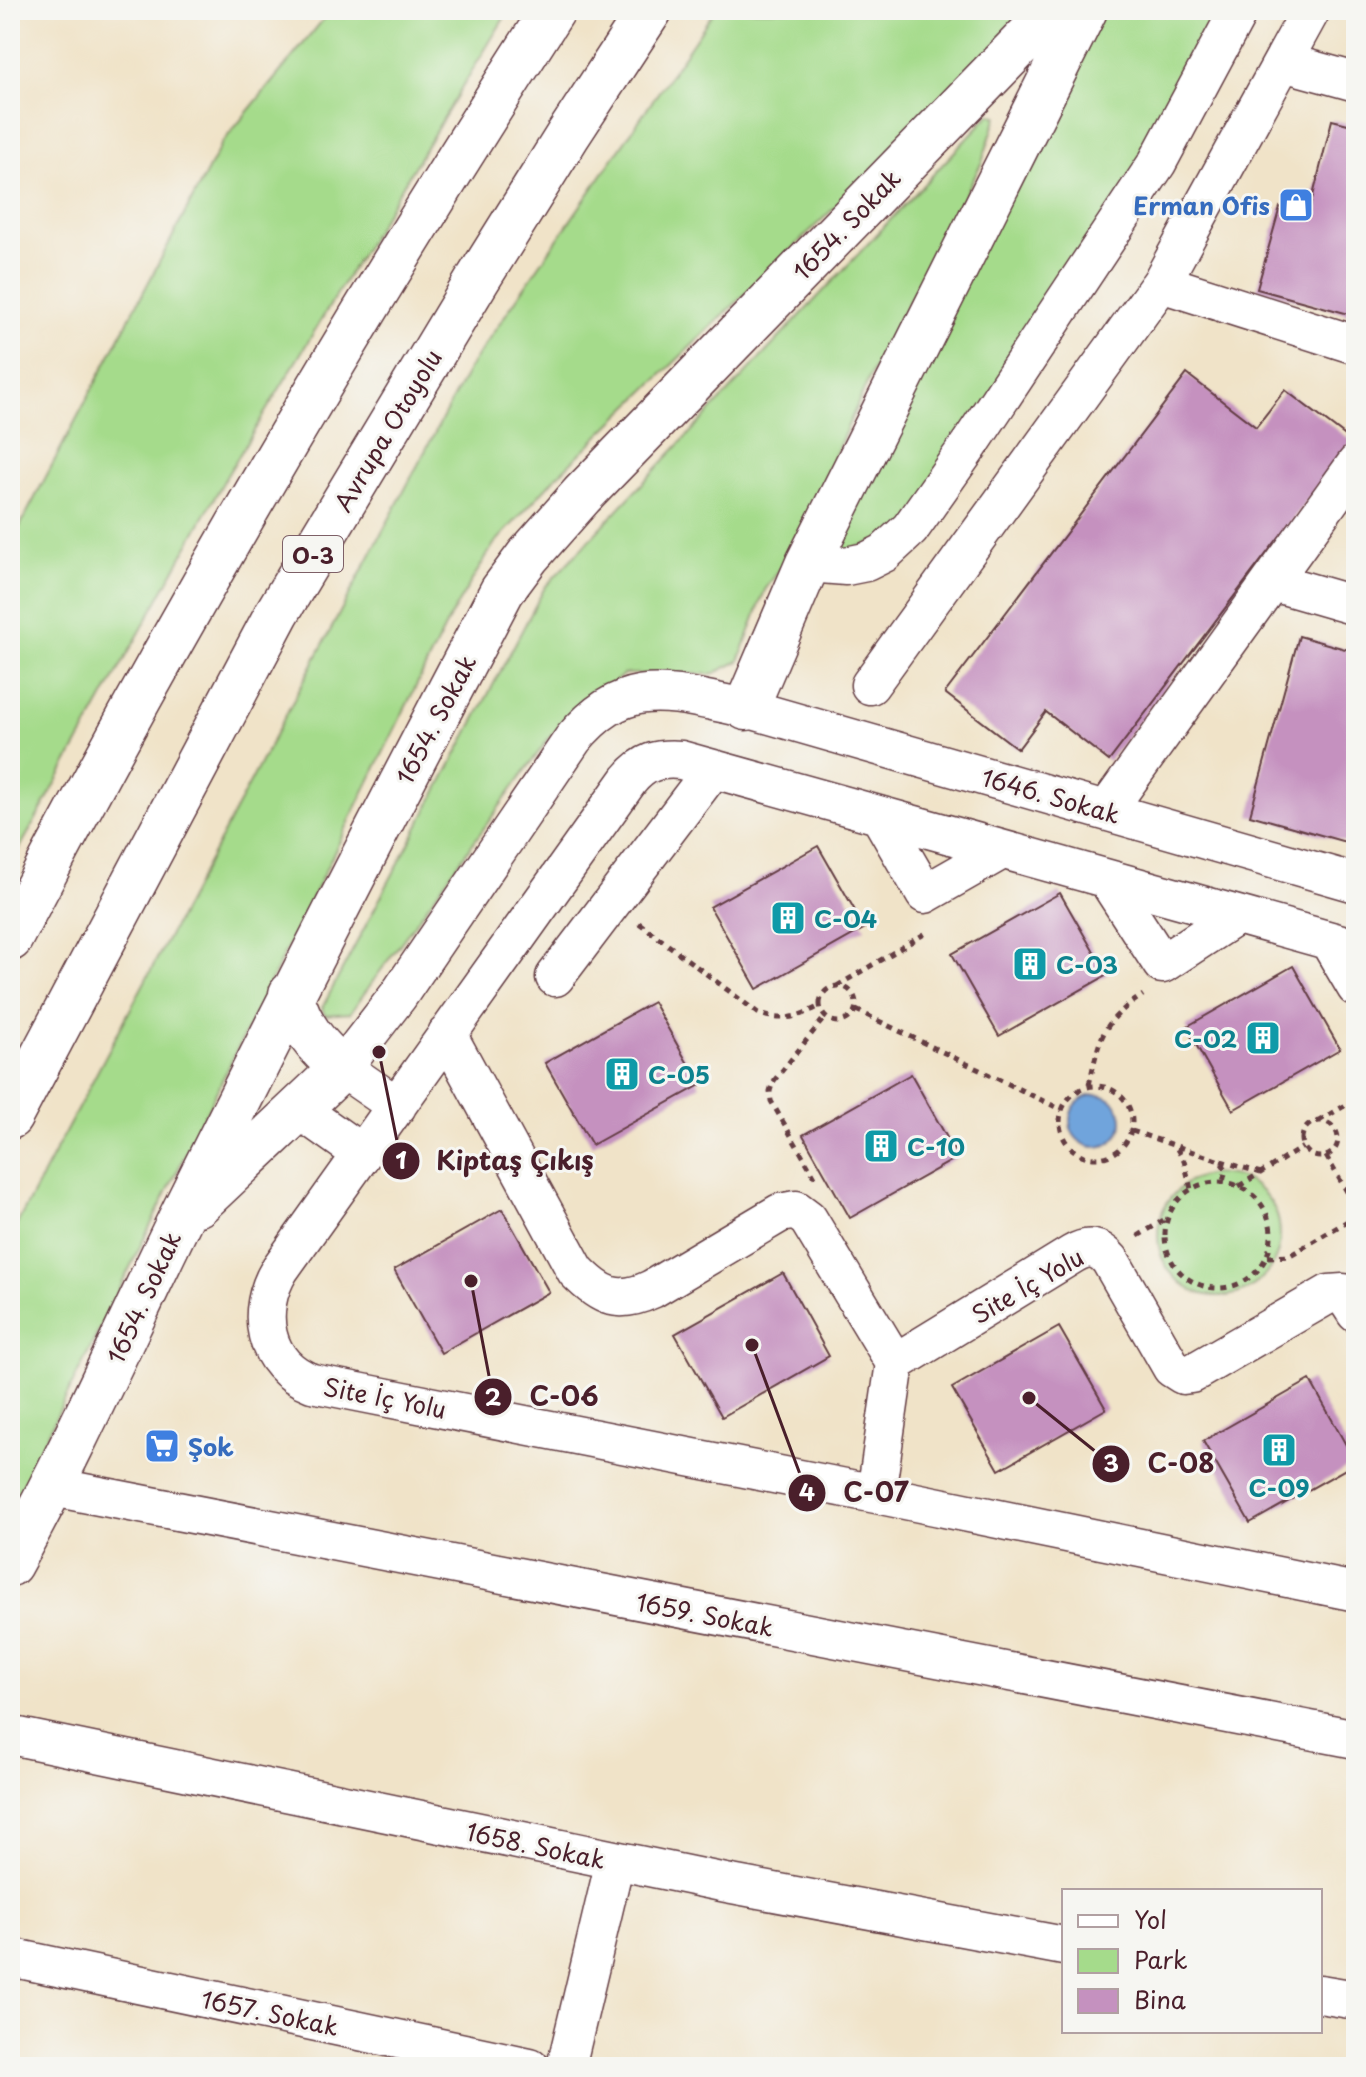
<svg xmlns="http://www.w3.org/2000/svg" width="1366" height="2077" font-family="'Playpen Sans',sans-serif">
	<rect width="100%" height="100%" fill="#f6f6f2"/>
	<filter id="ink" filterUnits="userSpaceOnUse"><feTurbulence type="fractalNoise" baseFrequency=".0125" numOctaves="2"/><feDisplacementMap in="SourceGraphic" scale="16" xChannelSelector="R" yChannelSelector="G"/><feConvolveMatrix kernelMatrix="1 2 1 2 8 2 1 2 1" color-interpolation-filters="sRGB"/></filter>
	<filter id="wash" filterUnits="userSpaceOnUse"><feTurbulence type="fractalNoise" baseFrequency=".006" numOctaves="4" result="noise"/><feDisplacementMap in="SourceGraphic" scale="32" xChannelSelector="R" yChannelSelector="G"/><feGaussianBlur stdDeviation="1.8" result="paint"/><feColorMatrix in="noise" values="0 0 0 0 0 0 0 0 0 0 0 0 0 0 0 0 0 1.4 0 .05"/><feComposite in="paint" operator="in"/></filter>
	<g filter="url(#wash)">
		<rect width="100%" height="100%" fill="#f0e3c8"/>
		<path fill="#a5db8b" stroke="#787d5b" stroke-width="2" d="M331 10H509L226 477 10 866V545L222 143Z
			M715 10H1030L957 89 556 477 494 544 451 615 10 1511V1237L469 368Z
			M1085 10H1239L908 531 808 563Z
			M990 114 997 116 982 162 871 374 792 552 765 590 739 661 713 674H624L552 734 350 1013 325 1015 322 1008 545 587Z
			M1158 1235a61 61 0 1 1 122 0a61 61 0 1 1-122 0Z"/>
		<path fill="#6fa4dc" stroke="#5c6284" stroke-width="2" d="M1070 1121a26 26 0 1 1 52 0a26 26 0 1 1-52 0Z"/>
		<g id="blocks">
			<path fill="#c591bf" d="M1332 120 1356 126V316L1257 289 1280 207 1308 216Z
				M1187 374 1256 427 1285 390 1352 441 1109 761 1046 712 1018 749 945 693Z
				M1299 636 1356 652V845L1250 815Z
				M818 846 865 928 757 989 710 907Z
				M1060 893 1107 975 999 1036 952 954Z
				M1293 966 1340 1049 1233 1110 1186 1027Z
				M653 1002 700 1085 592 1145 545 1063Z
				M911 1074 958 1157 850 1218 803 1135Z
				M502 1209 549 1292 441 1353 394 1270Z
				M783 1273 829 1356 722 1417 675 1334Z
				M1059 1327 1106 1409 999 1470 952 1388Z
				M1310 1380 1356 1463 1250 1523 1203 1441Z"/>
		</g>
	</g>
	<g filter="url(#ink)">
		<use href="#blocks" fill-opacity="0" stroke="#633c43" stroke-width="2"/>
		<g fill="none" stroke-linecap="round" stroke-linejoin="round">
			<defs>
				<path id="minor" d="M1283 62 1356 82
					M1161 283 1311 10
					M808 563 846 566 866 562 884 553 910 529 970 444 1157 163 1239 10
					M1273 582 1356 606
					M870 685 1161 283 1356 345
					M1106 811 1356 464
					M880 816 925 894 1002 850
					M1107 879 1162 964 1237 915
					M1329 941 1356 987
					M1356 948 681 760C657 758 644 762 629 780L280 1269C254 1311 263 1365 312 1383L876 1494 1356 1592
					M555 977 713 769
					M447 1034 576 1271C601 1297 618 1305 652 1289L780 1213 796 1210 808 1219 895 1363 1073 1254C1088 1245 1099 1247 1110 1260L1172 1368 1183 1375 1191 1374 1329 1294 1343 1293 1356 1313
					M397 1106 342 1068 398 996 573 739C628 673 671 694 746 708L1356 883
					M300 1110 362 1154
					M53 1487 1356 1739
					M876 1494 895 1363
					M10 1735 726 1883 1064 1946
					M10 1957 530 2067
					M1320 1994 1356 2000
					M566 2067 615 1861"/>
				<path id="major" d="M746 708 808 563 1085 10
					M198 1204 342 1068C316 1046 300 1027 291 994
					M10 1564C74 1449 126 1329 184 1211 287 1003 394 796 502 591L528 556 582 495 1054 10"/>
				<path id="highway" d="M10 939C176 621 359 311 553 10
					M10 1117 277 613 478 279 568 135 650 10"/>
			</defs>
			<use href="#minor" stroke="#633c43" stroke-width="41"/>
			<use href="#major" stroke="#633c43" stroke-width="47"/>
			<use href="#highway" stroke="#633c43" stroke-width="47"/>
			<path stroke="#633c43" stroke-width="5" stroke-dasharray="6 6" stroke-linecap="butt" d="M639 923 758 1013C782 1023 798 1017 820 1006
				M820 1004a18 18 0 1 1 36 0a18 18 0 1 1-36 0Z
				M837 986 926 933
				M856 1010 1062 1110
				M1089 1085C1100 1038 1100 1023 1143 995
				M1060 1122a36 36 0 1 1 72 0a36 36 0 1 1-72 0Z
				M1302 1139a18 18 0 1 1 36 0a18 18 0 1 1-36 0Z
				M1319 1121 1356 1099
				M1132 1131 1220 1161 1226 1169 1223 1182
				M1177 1149 1184 1161 1191 1189
				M1326 1156 1356 1207
				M1221 1161 1261 1173
				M815 1177 771 1101 770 1091 773 1082 825 1017
				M1165 1235a53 53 0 1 1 106 0a53 53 0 1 1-106 0Z
				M1239 1186 1303 1147
				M1138 1236 1167 1218
				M1268 1257 1289 1256 1356 1216"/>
			<use href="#minor" stroke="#fff" stroke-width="38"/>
			<use href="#major" stroke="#fff" stroke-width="44"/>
			<use href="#highway" stroke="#fff" stroke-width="44"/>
		</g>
	</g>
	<defs>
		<symbol id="shop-square" viewBox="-11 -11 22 22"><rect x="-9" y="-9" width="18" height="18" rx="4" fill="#3f7fe0" stroke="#f6f6f2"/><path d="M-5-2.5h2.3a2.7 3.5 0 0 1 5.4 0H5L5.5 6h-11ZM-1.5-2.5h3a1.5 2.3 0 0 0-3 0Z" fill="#fff"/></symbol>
		<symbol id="building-square" viewBox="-11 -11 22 22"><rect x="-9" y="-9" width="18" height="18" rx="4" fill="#0f9aa8" stroke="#f6f6f2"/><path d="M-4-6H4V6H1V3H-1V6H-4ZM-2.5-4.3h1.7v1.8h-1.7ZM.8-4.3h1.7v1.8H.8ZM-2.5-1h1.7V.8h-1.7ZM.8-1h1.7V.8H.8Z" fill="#fff"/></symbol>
		<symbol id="supermarket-square" viewBox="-11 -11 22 22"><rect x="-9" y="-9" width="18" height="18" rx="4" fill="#3f7fe0" stroke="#f6f6f2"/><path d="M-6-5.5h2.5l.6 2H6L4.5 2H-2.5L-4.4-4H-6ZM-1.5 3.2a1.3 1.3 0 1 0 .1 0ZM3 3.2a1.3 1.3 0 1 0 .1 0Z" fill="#fff"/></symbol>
	</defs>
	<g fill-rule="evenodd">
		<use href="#shop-square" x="1276" y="185" width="40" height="40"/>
		<use href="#building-square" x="768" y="898" width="40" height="40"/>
		<use href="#building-square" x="1010" y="944" width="40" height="40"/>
		<use href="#building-square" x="1243" y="1018" width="40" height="40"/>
		<use href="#building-square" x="602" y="1054" width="40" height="40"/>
		<use href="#building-square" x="861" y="1126" width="40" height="40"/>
		<use href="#supermarket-square" x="142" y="1426" width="40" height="40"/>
		<use href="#building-square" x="1259" y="1430" width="40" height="40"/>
	</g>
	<g text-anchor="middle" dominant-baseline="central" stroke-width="6" stroke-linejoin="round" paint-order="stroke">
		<rect fill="#f6f6f2" stroke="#7e6067" stroke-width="2" x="283" y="536" width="60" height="36" rx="6"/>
		<g font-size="22" font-weight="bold" fill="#4a1f2b">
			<text x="313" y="554">O-3</text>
		</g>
		<g font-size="24" font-weight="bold" fill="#366cbe" stroke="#f6f6f2" text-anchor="end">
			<text x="1270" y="205">Erman Ofis</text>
			<text x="188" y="1446" text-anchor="start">Şok</text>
		</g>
		<g font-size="24" fill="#4a1f2b" stroke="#f6f6f2">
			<text transform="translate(846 224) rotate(-46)">1654. Sokak</text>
			<text transform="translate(387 430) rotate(-59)">Avrupa Otoyolu</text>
			<text transform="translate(435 719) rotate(-62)">1654. Sokak</text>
			<text transform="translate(1051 795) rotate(16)">1646. Sokak</text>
			<text transform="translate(1027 1285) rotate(-30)">Site İç Yolu</text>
			<text transform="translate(143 1297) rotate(-65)">1654. Sokak</text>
			<text transform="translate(385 1397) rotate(11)">Site İç Yolu</text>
			<text transform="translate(705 1614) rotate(11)">1659. Sokak</text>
			<text transform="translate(536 1845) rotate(12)">1658. Sokak</text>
			<text transform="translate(270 2012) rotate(12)">1657. Sokak</text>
		</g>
		<g font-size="24" font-weight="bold" fill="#0d838f" stroke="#f6f6f2" text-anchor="start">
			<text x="814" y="918">C-04</text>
			<text x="1056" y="964">C-03</text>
			<text x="1237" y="1038" text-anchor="end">C-02</text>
			<text x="648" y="1074">C-05</text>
			<text x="907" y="1146">C-10</text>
			<text x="1279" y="1487" text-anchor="middle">C-09</text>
		</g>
	</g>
	<path fill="none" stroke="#4a1f2b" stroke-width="3" d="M379 1052L401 1161M471 1281L493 1397M1029 1398L1111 1464M752 1345L807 1493"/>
	<g fill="#4a1f2b" stroke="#f6f6f2" stroke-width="3">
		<circle cx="379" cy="1052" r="8"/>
		<circle cx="471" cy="1281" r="8"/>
		<circle cx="1029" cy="1398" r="8"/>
		<circle cx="752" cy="1345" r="8"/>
		<circle cx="401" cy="1161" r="20"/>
		<circle cx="493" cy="1397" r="20"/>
		<circle cx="1111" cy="1464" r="20"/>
		<circle cx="807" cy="1493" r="20"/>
	</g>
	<g font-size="24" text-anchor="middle" font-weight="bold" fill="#fff">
		<text x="401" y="1169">1</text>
		<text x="493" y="1406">2</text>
		<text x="1111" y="1472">3</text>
		<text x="807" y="1501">4</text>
	</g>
	<g font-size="26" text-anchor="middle" font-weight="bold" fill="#4a1f2b" stroke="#f6f6f2" stroke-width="6" stroke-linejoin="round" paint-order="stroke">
		<text x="515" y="1170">Kiptaş Çıkış</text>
		<text x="564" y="1406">C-06</text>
		<text x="1181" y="1473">C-08</text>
		<text x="876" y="1502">C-07</text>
	</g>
	<rect width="1366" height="2077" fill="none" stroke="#f6f6f2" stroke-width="40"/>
	<rect x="1062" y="1889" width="260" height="144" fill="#f6f6f2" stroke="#b1a0a2" stroke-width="2"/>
	<rect x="1078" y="1915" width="40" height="12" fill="#ffffff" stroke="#b1a0a2" stroke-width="2"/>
	<text x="1134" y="1929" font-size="24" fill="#4a1f2b">Yol</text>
	<rect x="1078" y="1949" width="40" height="24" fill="#a5db8b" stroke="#b1a0a2" stroke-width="2"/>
	<text x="1134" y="1969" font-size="24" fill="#4a1f2b">Park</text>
	<rect x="1078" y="1989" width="40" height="24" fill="#c591bf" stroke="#b1a0a2" stroke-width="2"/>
	<text x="1134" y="2009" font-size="24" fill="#4a1f2b">Bina</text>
</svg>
